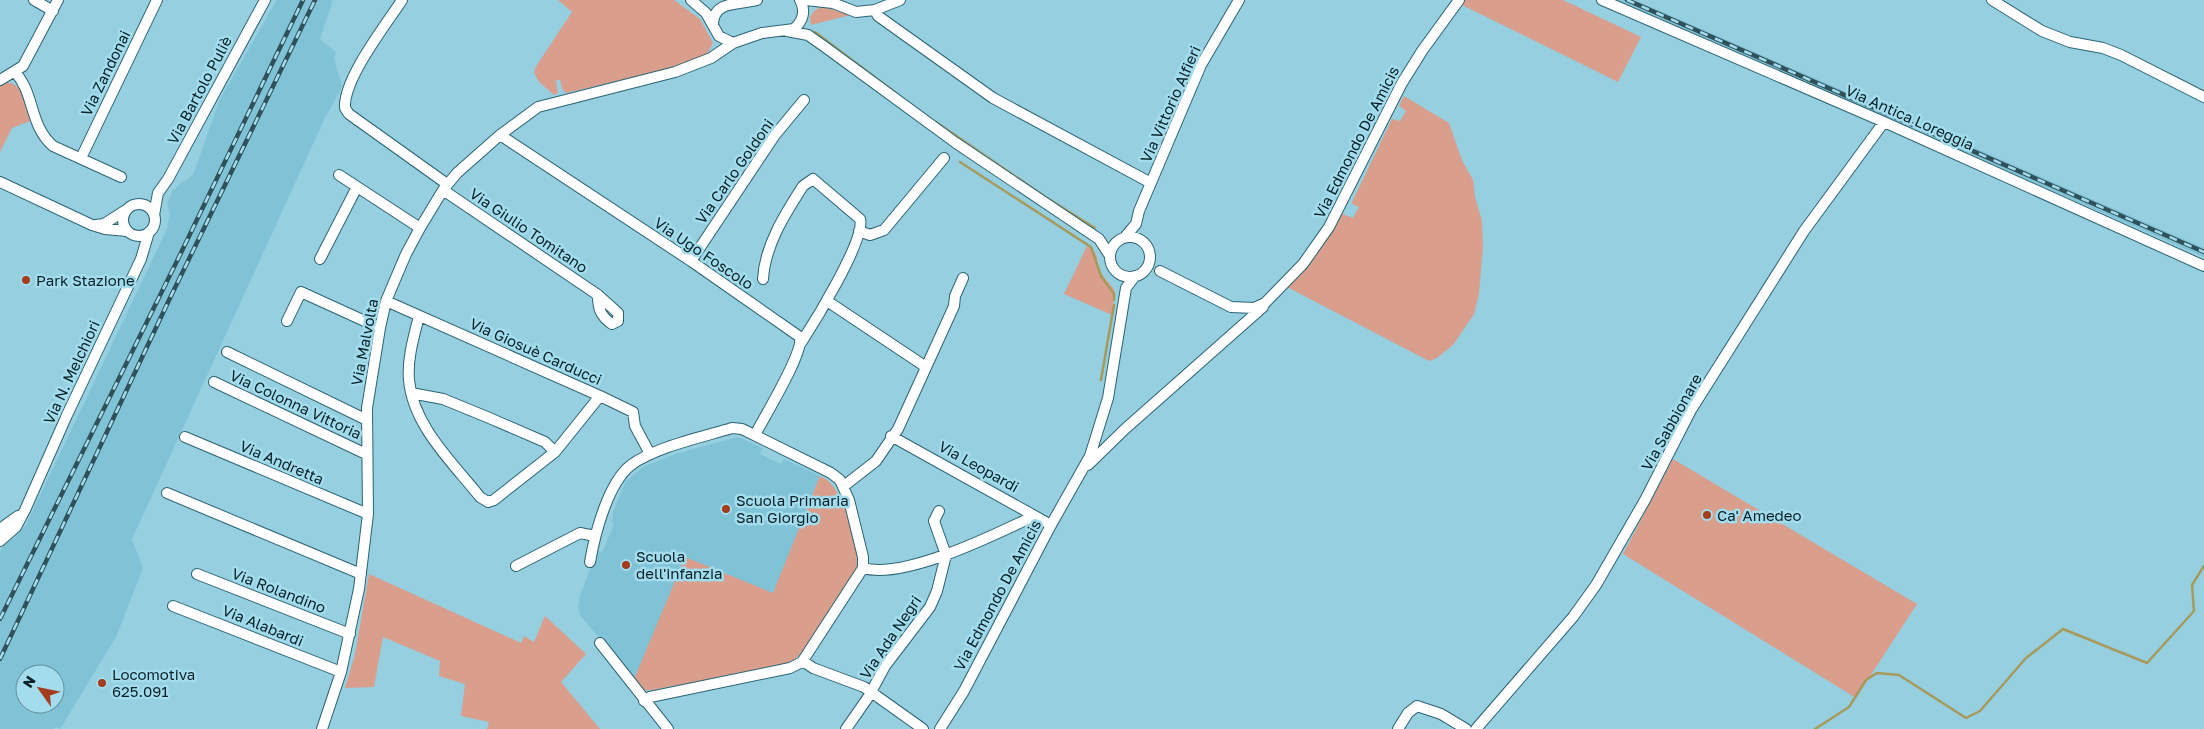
<svg xmlns="http://www.w3.org/2000/svg" width="2204" height="729" font-family="'Golos Text',sans-serif">
	<rect width="100%" height="100%" fill="#95cfe0"/>
	<path fill="#80c2d6" fill-rule="evenodd" d="M277 0H333L320 39 336 52 334 58 342 87 324 120 132 539 143 568 116 637 60 729 56 727 54 729H0V552L4 545 14 538 26 525 167 229 170 215 167 204 173 189 175 190 178 185 193 175 220 99ZM25 674H55V704H25Z
		M1616 0H1635L2204 248V257Z
		M738 437 763 448 760 454 781 464 784 459 820 476 773 594 634 679 580 615 578 607 580 596 597 551 602 552 614 525 612 521 613 512 626 481 643 467 675 454Z"/>
	<path fill="#d99e8c" d="M558 0H674L700 19 713 43 707 54 699 62 566 93 562 89 560 80H556L558 93 554 95 539 82 534 73 535 68 572 12Z
		M1465 0H1563L1641 37 1618 82 1462 5Z
		M818 5 850 15 811 25 810 17 814 11 819 8Z
		M7 82C25 85 26 106 30 121L12 128 0 152V86Z
		M1404 96 1449 123 1462 160 1473 180 1475 197 1482 221 1483 246 1479 294 1474 314 1453 345 1437 358 1429 361 1287 287 1342 214 1353 218 1359 207 1352 204V202L1392 119 1400 121 1406 111 1399 106Z
		M1087 246C1101 254 1095 259 1100 270 1103 278 1111 284 1115 291L1112 315 1064 294Z
		M1673 459 1917 604 1856 698 1623 554Z
		M820 476C845 485 861 550 856 574L806 648 794 660 785 665 652 690H644L634 679 685 557 773 593Z
		M369 574 521 643 524 636 534 642 545 616 586 654 561 682 600 729H487L489 722 461 716 465 684 439 676 440 661 383 637 374 687 345 688 355 654Z"/>
	<g fill="none" stroke-linecap="round" stroke-linejoin="round">
		<path stroke="#a79a5b" stroke-width="2.5" d="M815 32 897 94
			M936 122 1044 196 1095 228
			M960 162 1091 247 1101 276 1114 294V300
			M1101 380 1114 305
			M1815 729 1849 707 1866 680 1877 673 1899 675 1966 718 1980 711 2026 658 2063 629 2147 663 2194 611 2192 585 2204 566"/>
		<defs>
			<path id="minor" d="M34 0 53 11
				M402 0C386 25 343 79 345 108L349 114 447 184
				M691 0 706 13 719 36 733 43 762 33 794 29C803 21 806 11 800 0
				M806 0 833 3 856 12 875 10 900 0
				M1602 0 1884 122 2204 266
				M1992 0 2042 31 2070 42 2103 48 2121 55 2204 97
				M875 10 878 16 993 98 1151 183
				M713 25C713 0 739 5 757 0
				M787 31 808 35 825 47 956 143 1099 239 1110 256
				M15 72C35 94 29 125 53 146L121 177
				M0 80 23 66 58 0
				M500 135 691 261 800 337C804 353 764 417 755 435
				M81 158 157 0
				M339 175 420 228
				M0 182 92 225 105 229 127 231
				M443 190 598 295C598 308 600 316 612 324L618 321V313L598 295
				M123 220a16 16 0 1 1 32 0a16 16 0 1 1-32 0Z
				M154 215 158 193 168 179 265 0
				M96 225 104 224 126 210
				M859 231 870 235 884 230 944 158
				M1125 237 1136 224 1139 211 1201 65 1239 0
				M1110 257a20 20 0 1 1 40 0a20 20 0 1 1-40 0Z
				M320 259 357 187
				M691 261 775 135 804 100
				M1160 271 1231 307 1254 308 1265 303 1303 264 1329 227 1402 83 1422 51 1459 0
				M763 279C765 245 785 214 803 186L813 179 860 219C866 239 814 323 801 343
				M386 301 600 396 633 412 635 426 650 454
				M827 301 926 367
				M419 316C414 336 407 359 409 380 413 426 453 463 480 497L488 502 494 500 555 452 600 396
				M287 321 301 292 380 328
				M227 352 367 420
				M214 382 366 454
				M411 393 443 399 487 417 545 442 555 452
				M891 436 1051 525
				M185 437 368 514
				M1088 465 1125 429 1263 307
				M844 486 876 461 898 429 954 306 955 296 963 278
				M167 493 361 574
				M0 529 18 516
				M0 541 16 527 25 510 67 415 141 259 149 232
				M590 562C595 533 608 483 631 465 655 447 703 437 732 428L742 429 831 473 840 480 849 500 863 557V568L802 662 790 668 650 697 644 701
				M516 566 580 533 595 536
				M863 568C904 580 996 534 1034 516
				M197 574 350 634
				M173 606 341 672
				M600 643 668 729
				M803 661 813 668 864 687 923 729
				M322 729 341 672 359 589 368 514 367 408 380 328 386 301 406 254 420 228 443 190 457 173 500 135 538 107 675 72 711 58 733 43
				M846 729 869 696 885 666 930 607 937 591 946 555 934 521 939 511
				M940 729 964 691 1051 525 1090 456 1108 398 1126 288 1135 276
				M1398 729 1408 713 1417 706 1441 714 1466 729
				M1476 729 1573 617 1596 585 1645 500 1691 410 1804 231 1884 122"/>
		</defs>
		<use href="#minor" stroke="#2b6473" stroke-width="12"/>
		<use href="#minor" stroke="#fff" stroke-width="10"/>
		<defs>
			<path id="rail" d="M1627 0 2204 252
				M0 619 178 259 303 0
				M0 659 170 298 315 0"/>
		</defs>
		<use href="#rail" stroke="#30515a" stroke-width="4.5"/>
		<use href="#rail" stroke="#a2dced" stroke-width="2.5" stroke-dasharray="8" stroke-linecap="butt"/>
	</g>
	<g fill="#a43d1b" stroke="#a2dced" stroke-width="2">
		<circle cx="26" cy="280" r="5"/>
		<circle cx="726" cy="509" r="5"/>
		<circle cx="1707" cy="515" r="5"/>
		<circle cx="626" cy="565" r="5"/>
		<circle cx="102" cy="683" r="5"/>
	</g>
	<g text-anchor="middle" dominant-baseline="central" stroke-width="5" stroke-linejoin="round" paint-order="stroke">
		<g font-size="15" fill="#092127" stroke="#a2dced">
			<text transform="translate(105 73) rotate(-64)">Via Zandonai</text>
			<text transform="translate(199 90) rotate(-62)">Via Bartolo Puliè</text>
			<text transform="translate(1170 104) rotate(-66)">Via Vittorio Alfieri</text>
			<text transform="translate(1910 117) rotate(24)">Via Antica Loreggia</text>
			<text transform="translate(1356 142) rotate(-63)">Via Edmondo De Amicis</text>
			<text transform="translate(734 171) rotate(-55)">Via Carlo Goldoni</text>
			<text transform="translate(529 230) rotate(34)">Via Giulio Tomitano</text>
			<text transform="translate(704 253) rotate(34)">Via Ugo Foscolo</text>
			<text transform="translate(364 342) rotate(-79)">Via Malvolta</text>
			<text transform="translate(536 351) rotate(24)">Via Giosuè Carducci</text>
			<text transform="translate(71 372) rotate(-65)">Via N. Melchiori</text>
			<text transform="translate(296 404) rotate(25)">Via Colonna Vittoria</text>
			<text transform="translate(1671 422) rotate(-61)">Via Sabbionare</text>
			<text transform="translate(282 462) rotate(23)">Via Andretta</text>
			<text transform="translate(979 466) rotate(29)">Via Leopardi</text>
			<text transform="translate(279 590) rotate(21)">Via Rolandino</text>
			<text transform="translate(997 595) rotate(-62)">Via Edmondo De Amicis</text>
			<text transform="translate(263 625) rotate(22)">Via Alabardi</text>
			<text transform="translate(890 637) rotate(-56)">Via Ada Negri</text>
		</g>
		<g font-size="15" fill="#092127" stroke="#a2dced" text-anchor="start">
			<text x="36" y="280">Park Stazione</text>
			<text x="736" y="500">Scuola Primaria<tspan x="736" dy="17">San Giorgio</tspan></text>
			<text x="1717" y="515">Ca' Amedeo</text>
			<text x="636" y="556">Scuola<tspan x="636" dy="17">dell'infanzia</tspan></text>
			<text x="112" y="674">Locomotiva<tspan x="112" dy="17">625.091</tspan></text>
		</g>
	</g>
	<g transform="translate(40 689) rotate(303)"><circle r="24" fill="#a2dced" stroke="#65919e"/>
	<path d="M0-4L9 19L0 12L-9 19Z" fill="#a43d1b"/>
	<text y="-8" font-size="14" font-weight="bold" text-anchor="middle" fill="#092127">N</text>
	</g>
</svg>
